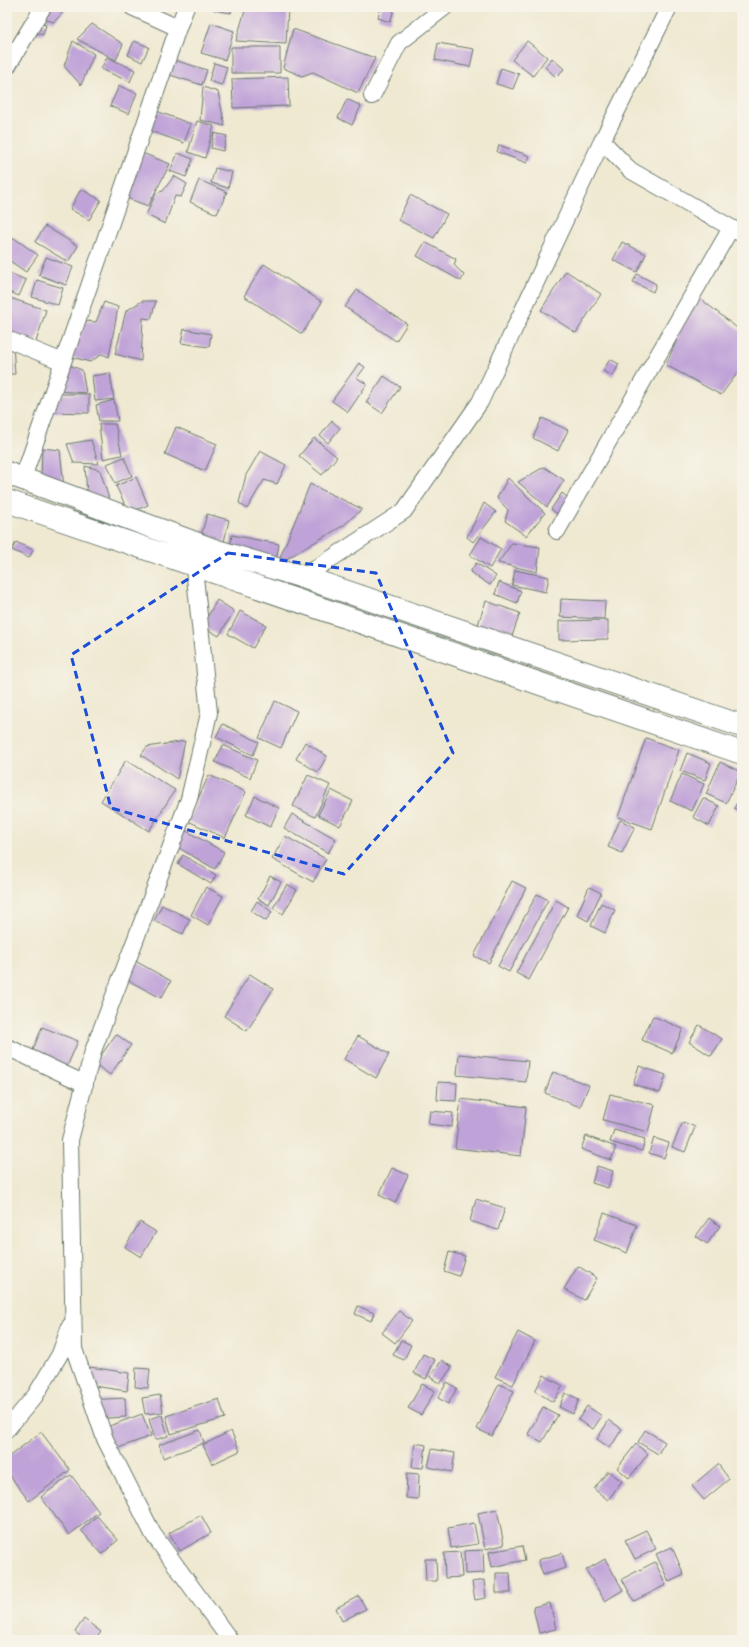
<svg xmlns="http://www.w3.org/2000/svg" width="749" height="1647" font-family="'Architects Daughter',sans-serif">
	<rect width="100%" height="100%" fill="#f7f3e8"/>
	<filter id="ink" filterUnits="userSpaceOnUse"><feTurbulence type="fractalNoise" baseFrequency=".025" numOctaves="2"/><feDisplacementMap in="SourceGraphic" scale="8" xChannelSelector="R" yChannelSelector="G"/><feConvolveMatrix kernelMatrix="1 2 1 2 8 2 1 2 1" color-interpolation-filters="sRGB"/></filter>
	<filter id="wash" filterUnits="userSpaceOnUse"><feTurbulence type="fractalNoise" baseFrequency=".012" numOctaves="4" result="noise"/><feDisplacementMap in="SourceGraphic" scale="16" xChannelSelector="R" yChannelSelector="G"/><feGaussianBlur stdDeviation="0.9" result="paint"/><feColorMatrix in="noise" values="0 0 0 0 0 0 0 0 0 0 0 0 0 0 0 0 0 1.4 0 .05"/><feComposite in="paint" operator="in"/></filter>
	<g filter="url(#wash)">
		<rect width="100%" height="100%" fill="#efe9d2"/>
		<g id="blocks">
			<path fill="#bfa2d8" d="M47 7H68L54 22 40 18Z
				M214 7H232L231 13 214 10Z
				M246 7H288L286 44 236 41Z
				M381 7H395L390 22 378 18Z
				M35 22 46 25 43 35 32 32Z
				M211 23 234 31 225 60 201 53Z
				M92 24 123 44 116 60 77 39Z
				M293 29 375 58 358 93 313 72 302 76 283 68Z
				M73 41 94 54 81 85 64 66Z
				M134 41 149 47 142 62 128 55Z
				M527 41 547 57 533 76 512 60Z
				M438 43 474 49 470 67 435 60Z
				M231 47H280V73H231Z
				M107 57 135 70 130 82 101 69Z
				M552 58 564 69 556 77 545 67Z
				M174 60 207 70 202 85 170 75Z
				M214 63 227 67 222 85 209 81Z
				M501 68 519 74 513 89 496 84Z
				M288 77 289 106 233 108 232 79Z
				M119 86 137 93 129 114 110 106Z
				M203 87 218 92 225 126 200 120Z
				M347 99 361 106 352 125 338 118Z
				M154 110 191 124 184 143 147 130Z
				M197 121 214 126 205 158 188 152Z
				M214 133 227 136 223 151 211 148Z
				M499 145 530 156 527 163 497 152Z
				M142 153 170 164 148 206 124 197Z
				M178 153 193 159 186 177 170 171Z
				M215 168 232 172 228 188 211 183Z
				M174 176 187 184 181 197 175 196 165 224 146 215 156 193 163 191Z
				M199 180 227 192 217 214 190 202Z
				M81 189 101 200 89 220 70 209Z
				M410 195 447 214 434 238 398 220Z
				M45 226 78 246 68 262 35 242Z
				M14 238 38 255 26 272 7 259V248Z
				M425 242 456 259 454 265 464 275 461 281 417 256Z
				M622 242 646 254 637 272 613 260Z
				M46 257 73 267 66 285 39 275Z
				M264 264 322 302 302 334 244 296Z
				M566 271 601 294 576 333 541 310Z
				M7 272 26 280 19 296 7 291Z
				M637 274 656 284 653 292 633 282Z
				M37 280 63 288 58 305 32 297Z
				M357 290 407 324 396 341 345 307Z
				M696 295 742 332V367L721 395 666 365Z
				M7 297 46 310 36 342 7 332Z
				M142 301H156L151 319 143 318 141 361 115 354 126 311Z
				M104 302 118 307 109 357 102 354 90 362 72 357 85 321 96 322Z
				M184 329 211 334 209 347 181 343Z
				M13 345 15 374H7V346Z
				M610 359 619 364 613 376 603 371Z
				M64 363 82 370 86 393 56 391Z
				M359 363 365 367 357 378 367 384 348 412 332 401Z
				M110 373 114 399 95 401 92 376Z
				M384 376 400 387 382 413 366 402Z
				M53 394H89V413L50 412Z
				M114 400 118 421H99L96 405Z
				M542 418 568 430 558 451 533 438Z
				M332 421 340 428 328 443 320 436Z
				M99 424H115L122 455 103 459Z
				M176 427 217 444 205 471 165 454Z
				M314 438 337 457 322 475 299 456Z
				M91 440 99 464 74 463 67 444Z
				M42 448 60 450 64 487 41 477Z
				M260 451 286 465 277 484 264 480 247 509 239 503 246 475Z
				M124 457 132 476 115 483 107 464Z
				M85 466 100 470 109 499 87 494Z
				M544 467 564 480 547 507 518 482Z
				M136 477 148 505 129 513 116 486Z
				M508 478 545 513 526 536 505 521 508 510 497 498Z
				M310 484 362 509 344 525 283 561 279 560Z
				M562 493 571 500 560 516 551 509Z
				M484 503 496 512 473 542 467 537Z
				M207 514 229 520 224 542 201 536Z
				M232 535 279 544 276 561 229 552Z
				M481 537 501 549 490 568 470 555Z
				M16 542 33 550 29 558 12 550Z
				M512 543 540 547 537 572 498 563Z
				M476 563 496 576 490 585 470 572Z
				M515 570 549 577 546 592 512 585Z
				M499 582 521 591 517 603 495 594Z
				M561 599 605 601 604 619 560 617Z
				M217 600 234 611 219 636 202 626Z
				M486 601 520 613 511 639 477 627Z
				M240 611 266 625 253 648 228 634Z
				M608 620V639L559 640V621Z
				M275 701 297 711 281 748 259 738Z
				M223 724 259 742 253 755 216 737Z
				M646 738 679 750 652 829 618 817Z
				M185 741 177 779 141 755 147 747Z
				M305 742 327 756 318 772 296 759Z
				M223 745 257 760 250 778 215 762Z
				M687 753 711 763 705 780 680 771Z
				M126 760 175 790 149 831 101 801Z
				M720 762 741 772 726 803 706 794Z
				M682 774 704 784 692 811 670 801Z
				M209 775 246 792 225 838 188 821Z
				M308 775 330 785 315 817 293 806Z
				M331 790 353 801 340 826 318 815Z
				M742 795V813L734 808Z
				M255 796 279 808 270 827 246 815Z
				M703 798 719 806 709 826 693 817Z
				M292 814 336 839 328 853 284 828Z
				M620 820 635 827 622 853 608 847Z
				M181 828 224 852 215 869 172 844Z
				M285 836 326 859 313 882 272 859Z
				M183 855 216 875 211 884 178 864Z
				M270 876 281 882 269 905 258 899Z
				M512 881 526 888 489 963 474 956Z
				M287 884 297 890 283 914 273 908Z
				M206 887 223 896 208 925 191 915Z
				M589 887 601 893 588 921 577 915Z
				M537 894 548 900 509 972 498 966Z
				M556 900 568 907 529 980 516 973Z
				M257 901 272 912 266 921 251 911Z
				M601 903 615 910 605 933 591 926Z
				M162 905 190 919 183 934 154 921Z
				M130 958 171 981 161 998 120 976Z
				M250 974 273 989 247 1031 224 1016Z
				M653 1016 683 1029 672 1053 642 1040Z
				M699 1025 722 1039 711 1056 689 1042Z
				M42 1027 78 1041 66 1069 31 1055Z
				M116 1034 131 1045 110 1075 95 1064Z
				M358 1036 389 1054 376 1078 344 1059Z
				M459 1054 528 1061 526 1082 457 1075Z
				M639 1066 666 1075 660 1093 633 1084Z
				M553 1072 589 1085 580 1107 545 1093Z
				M438 1082 457 1083 456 1101 437 1100Z
				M610 1094 655 1105 648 1132 603 1120Z
				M461 1099 526 1107 521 1156 455 1148Z
				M430 1111 453 1113 452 1127 428 1124Z
				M683 1122 695 1127 685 1152 672 1147Z
				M614 1130 645 1139 642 1151 610 1142Z
				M586 1136 616 1147 611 1160 581 1149Z
				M654 1138 669 1143 664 1158 649 1153Z
				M597 1166 613 1171 608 1188 592 1183Z
				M392 1168 408 1175 395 1203 379 1195Z
				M476 1199 505 1208 498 1230 470 1221Z
				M604 1213 637 1225 627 1253 594 1240Z
				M709 1218 720 1226 707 1244 696 1236Z
				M140 1222 156 1232 141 1257 125 1247Z
				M449 1252 465 1256 459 1276 444 1271Z
				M578 1266 597 1278 584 1300 564 1289Z
				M358 1306 374 1313 371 1321 355 1314Z
				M399 1311 412 1321 395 1343 382 1333Z
				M518 1332 535 1341 513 1385 495 1377Z
				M401 1340 411 1345 404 1360 393 1355Z
				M423 1354 435 1360 426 1379 414 1373Z
				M442 1360 452 1367 440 1384 430 1377Z
				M90 1367 129 1373 127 1391 87 1385Z
				M136 1368 150 1369 148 1388 135 1387Z
				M544 1375 563 1386 553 1402 535 1391Z
				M447 1382 457 1388 448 1404 438 1398Z
				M422 1384 435 1391 421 1415 408 1408Z
				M499 1384 514 1391 492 1436 477 1429Z
				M565 1393 579 1399 573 1414 559 1407Z
				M160 1395 163 1412 145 1414 142 1398Z
				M125 1398 126 1417 91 1419 89 1400Z
				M219 1399 225 1418 171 1434 166 1416Z
				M587 1406 602 1416 593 1429 578 1420Z
				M543 1407 558 1415 542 1442 528 1434Z
				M142 1414 151 1436 113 1450 104 1428Z
				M162 1415 168 1436 155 1440 149 1419Z
				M609 1420 622 1429 610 1448 597 1439Z
				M200 1430 204 1443 163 1458 159 1445Z
				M645 1430 665 1442 658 1454 638 1442Z
				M231 1431 240 1451 212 1464 203 1445Z
				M41 1432 70 1470 29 1501 7 1472V1458Z
				M415 1443 426 1445 423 1468 412 1467Z
				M636 1444 648 1454 629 1478 617 1468Z
				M432 1449 455 1453 452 1472 428 1467Z
				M718 1464 729 1479 704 1500 692 1486Z
				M608 1471 622 1481 608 1500 594 1489Z
				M407 1473 419 1474 418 1499 406 1498Z
				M71 1475 99 1512 69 1535 41 1497Z
				M497 1509 504 1545 485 1549 478 1513Z
				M201 1515 211 1533 180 1551 169 1533Z
				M97 1516 118 1540 102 1554 81 1530Z
				M474 1523 478 1544 451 1548 448 1528Z
				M646 1530 656 1549 635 1559 625 1540Z
				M522 1546 525 1560 492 1567 489 1552Z
				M672 1547 684 1575 669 1582 656 1554Z
				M483 1550 484 1573 465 1574 464 1551Z
				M460 1552 462 1577 445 1578 444 1553Z
				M562 1553 566 1568 543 1575 538 1560Z
				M425 1559H436L437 1581H426Z
				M605 1559 623 1590 605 1601 586 1570Z
				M655 1562 666 1585 634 1601 622 1579Z
				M496 1573H510L511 1593H496Z
				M484 1580 486 1598 475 1600 472 1582Z
				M359 1596 366 1609 342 1621 336 1608Z
				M550 1603 556 1629 539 1633 533 1607Z
				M84 1619 101 1632 95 1640H85L75 1632Z"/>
		</g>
	</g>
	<g filter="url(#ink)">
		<use href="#blocks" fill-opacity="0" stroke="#68796b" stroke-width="1"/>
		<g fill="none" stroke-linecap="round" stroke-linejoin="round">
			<defs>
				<path id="minor" d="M178 28 186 7
					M7 67 43 7
					M372 96 399 43 445 7
					M602 141 630 170 742 234
					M7 339 63 362
					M23 478 178 28 132 7
					M557 531 731 228
					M194 567 209 713 189 799 93 1051 70 1140 74 1349 105 1439 153 1534 230 1640
					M303 577 404 511 480 402 602 141 669 7
					M7 1047 85 1084
					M7 1429 35 1396 60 1354 70 1326"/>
				<path id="secondary" d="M7 473 214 550 303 577 742 726
					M7 501 742 753"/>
			</defs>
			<use href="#minor" stroke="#68796b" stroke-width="18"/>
			<use href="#secondary" stroke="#68796b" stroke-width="24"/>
			<use href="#minor" stroke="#fff" stroke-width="16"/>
			<use href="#secondary" stroke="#fff" stroke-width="22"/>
		</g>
	</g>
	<path fill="none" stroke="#1d4ed8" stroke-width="3" stroke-dasharray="8 5" stroke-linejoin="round" d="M228 553 376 573 453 753 344 874 111 808 71 655Z"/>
	<rect width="749" height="1647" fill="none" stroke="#f7f3e8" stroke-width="24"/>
</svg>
